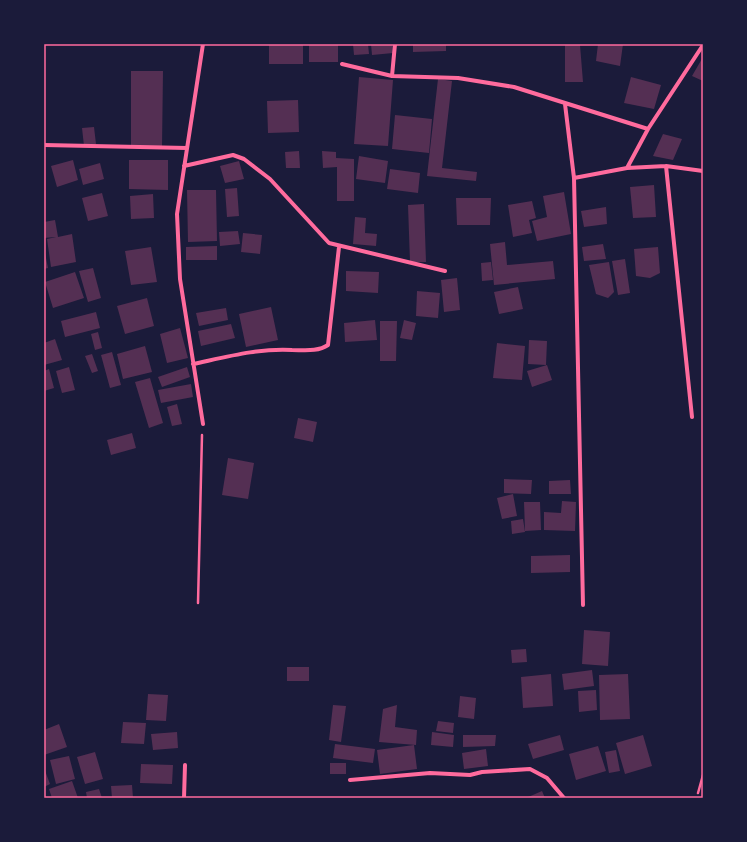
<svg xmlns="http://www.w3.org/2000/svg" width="747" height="842" font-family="Quicksand,sans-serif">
	<rect width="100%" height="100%" fill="#1b1b3a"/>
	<path fill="#542f53" d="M269 44H303V64H269Z
		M309 44H338V62H309Z
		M353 44H368L369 54 354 55Z
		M371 44H392L393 53 372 55Z
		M413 44H446V51L413 52Z
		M565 44 580 45 583 82H565Z
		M598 44H623L620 66 596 61Z
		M703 57V81L692 76Z
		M131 71H163L162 147 131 146Z
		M359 77 393 80 388 146 354 144Z
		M631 77 661 85 654 109 624 103Z
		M438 79 452 81 442 168 477 172 476 181 427 176Z
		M298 100 299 132 268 133 267 101Z
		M395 115 432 119 429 153 392 149Z
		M94 127 96 144 84 146 82 128Z
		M663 134 682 139 673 160 653 156Z
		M299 151 300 168H286L285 152Z
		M322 151 336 152V158L354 159V201H337V167L323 168Z
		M359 156 388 161 385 183 356 179Z
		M73 160 78 180 57 187 51 166Z
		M129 160H168V190L129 189Z
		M239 161 244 179 225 183 220 166Z
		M100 163 104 179 83 185 79 169Z
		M390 169 420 173 418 193 387 189Z
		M654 185 656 217 633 218 630 187Z
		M237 188 239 216 227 217 225 189Z
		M187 190H216L217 241 188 242Z
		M564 192 571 234 537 241 532 221 547 217 543 196Z
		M102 193 108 216 88 221 82 198Z
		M153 194 154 218 131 219 130 196Z
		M456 198H491L490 225H457Z
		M532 201 536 218 529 220 532 233 513 237 508 205Z
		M424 204 426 262H410L408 205Z
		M606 207 607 224 584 227 581 211Z
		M355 217 366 218 365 233 377 234 376 246 353 244Z
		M55 220 58 237 72 234 76 262 51 267 47 239 56 237 44 238V222Z
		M238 231 240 244 220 246 219 232Z
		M243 233 262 235 260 254 241 252Z
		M505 242 507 265 553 261 555 279 494 285 490 244Z
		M603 244 606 259 584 261 582 247Z
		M217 246V260H186V247Z
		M151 247 157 282 131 285 125 251Z
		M658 247 660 273 650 278 636 276 634 249Z
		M44 248 48 268 44 269Z
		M625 259 630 293 618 295 612 261Z
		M491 262 493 280 482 281 481 263Z
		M609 262 614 292 608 298 596 294 589 265Z
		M93 268 101 298 88 302 79 271Z
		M346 271 379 272 378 293 346 291Z
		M75 272 84 298 53 308 45 282Z
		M457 278 460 310 444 312 441 280Z
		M518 287 523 309 499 314 494 292Z
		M417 291 440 293 438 318 416 316Z
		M147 298 154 326 125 334 117 306Z
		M271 307 278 340 246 347 239 314Z
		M226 308 228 320 199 326 196 313Z
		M96 312 100 328 65 337 61 321Z
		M375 320 377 340 345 342 344 323Z
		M404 320 416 323 412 340 400 338Z
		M380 321H397L396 361H380Z
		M231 324 235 338 201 346 198 331Z
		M180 328 188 358 167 363 160 334Z
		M98 332 102 348 95 350 91 334Z
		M55 339 62 360 44 365V343Z
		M529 340 547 341 546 365 528 364Z
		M497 343 525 346 522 380 493 378Z
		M145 346 152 372 123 379 117 354Z
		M112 352 121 385 110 388 101 355Z
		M92 354 98 371 92 373 85 356Z
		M547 365 552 380 532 387 527 371Z
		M69 367 75 390 62 393 56 371Z
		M187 367 190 377 162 387 158 377Z
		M49 369 54 388 44 391V371Z
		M150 378 163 423 149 428 135 382Z
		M191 384 193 397 161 403 158 390Z
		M177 404 182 424 172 426 167 407Z
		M298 418 317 422 313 442 294 438Z
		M132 433 136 448 111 455 107 440Z
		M228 458 254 463 248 499 222 495Z
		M504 479 532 480 531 494 504 493Z
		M570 480 571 494H549V481Z
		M513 494 517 516 502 519 497 498Z
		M562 501 576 502 575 531 544 530V512L561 513Z
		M524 502H540L541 530 525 531Z
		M523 519 525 532 512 534 511 521Z
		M570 555V572L531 573V556Z
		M584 630 610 632 608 666 582 664Z
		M526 649 527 662 512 663 511 650Z
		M287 667H309V681H287Z
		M592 670 594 686 564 690 562 674Z
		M551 674 553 706 523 708 521 677Z
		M628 674 630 719 600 720 599 675Z
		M596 690 597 710 579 712 578 691Z
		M148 694 168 695 166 721 146 720Z
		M460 696 476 698 474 719 458 717Z
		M333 705 346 706 341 742 329 740Z
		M397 705 395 727 417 730 416 745 379 742 383 709Z
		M438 721 454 723 453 733 436 731Z
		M123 722 146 723 144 744 121 743Z
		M59 724 67 747 44 755V730Z
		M177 732 178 748 153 750 151 734Z
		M432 732 454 735 453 747 431 745Z
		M463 735H496L495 746 463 747Z
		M560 735 564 750 533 759 528 744Z
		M643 735 652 766 625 774 616 743Z
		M335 744 375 749 373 763 333 758Z
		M414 745 417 769 380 774 377 750Z
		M598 746 606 771 576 780 569 754Z
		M486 749 488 766 464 769 462 753Z
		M616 750 620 771 609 773 605 752Z
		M95 752 103 779 85 784 77 757Z
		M69 756 75 779 56 784 50 760Z
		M330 763H346V774H330Z
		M141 764 173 765 172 784 140 783Z
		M44 768 50 784 44 787Z
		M72 781 78 798H52L49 789Z
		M132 785 133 798H112L111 786Z
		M99 789 102 798H87L86 792Z
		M542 791 545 798H526Z"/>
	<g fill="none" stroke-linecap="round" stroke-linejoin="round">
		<path stroke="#ff6b9d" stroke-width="2.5" d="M198 603 202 435
			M698 793 703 775"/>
		<path stroke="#ff6b9d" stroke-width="4" d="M395 44 392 76 458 78 514 87 648 129
			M703 45 648 129 627 168 666 166 703 171
			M342 64 392 76
			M565 104 574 178 583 605
			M44 145 187 148
			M184 166 233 155 244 159 270 179 329 243 445 271
			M666 166 692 417
			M574 178 627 168
			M193 364C226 357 259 348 292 350 304 350 318 352 328 345L339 247
			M203 424 180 279 177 214 203 44
			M350 780 430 773 470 775 482 772 530 769 547 778 564 798
			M184 798 185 765"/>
	</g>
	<rect width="747" height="842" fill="none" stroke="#1b1b3a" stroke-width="90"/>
	<rect x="45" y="45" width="657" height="752" fill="none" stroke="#ff6b9d" stroke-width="1.5"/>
</svg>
